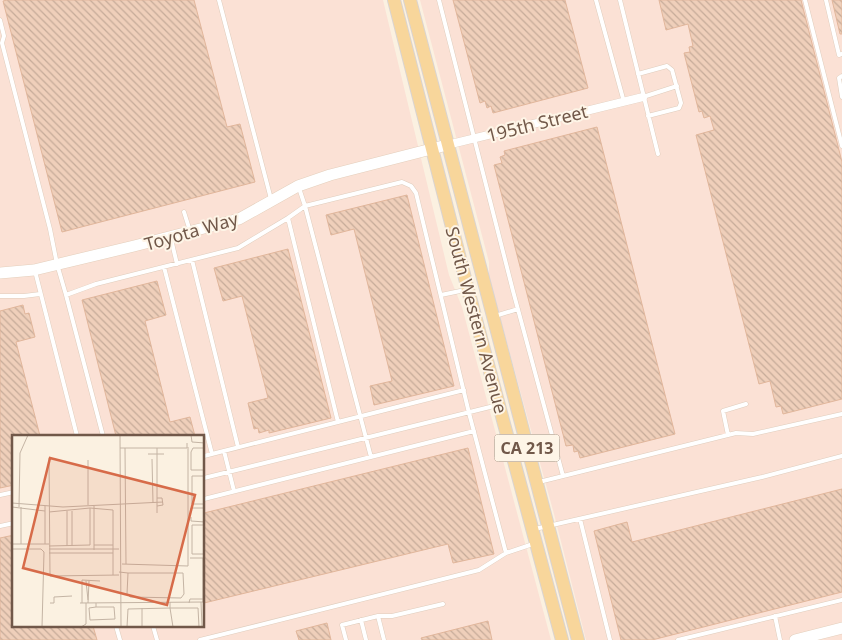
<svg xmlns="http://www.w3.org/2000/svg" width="842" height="640" font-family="'Noto Sans',sans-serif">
	<defs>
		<pattern id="building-back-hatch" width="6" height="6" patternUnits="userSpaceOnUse" patternTransform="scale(1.25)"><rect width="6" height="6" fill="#efcfba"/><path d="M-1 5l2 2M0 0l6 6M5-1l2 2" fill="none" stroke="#c6ab99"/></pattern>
	</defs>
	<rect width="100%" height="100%" fill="#fbf1e1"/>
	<path fill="#fbe1d5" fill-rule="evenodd" d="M0 0H383L449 275 462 307 551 640H0ZM14 436H204V626H14Z
		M420 0H842V640H586L554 514 489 277V262Z"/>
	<path fill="url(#building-back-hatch)" stroke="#e1b69b" d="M7 0H194L227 127 240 124 255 182 62 232 3 1Z
		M453 0H565L588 88 493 113 491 106 487 108 485 101 480 103Z
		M659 0H801L842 162V399L783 414 781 406 776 407 770 381 759 384 696 135 714 130 710 116 704 118 702 111 699 112 684 53 690 52 689 47 693 46 688 24 666 30Z
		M832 0H842V34H840Z
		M597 127 675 434 580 458 578 451 574 452 573 445 566 446 494 165 502 163 500 157 505 155 504 151Z
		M407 195 454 386 374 405 370 386 392 381 354 229 331 235 326 215Z
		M288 249 331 418 269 433V430L259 433 258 428 254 429 248 403 268 398 242 296 223 301 214 268Z
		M157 281 166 315 145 321 170 422 190 417 195 436H116L82 300Z
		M23 305 25 314 29 313 35 337 16 342 40 436H14V485L0 488V311Z
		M468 448 494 554 453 563 448 544 204 603V513Z
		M842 489V592L652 640H621L594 531 627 522 632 542Z
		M14 535V626H93L97 640H0V538Z
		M488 621 492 640H422L421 638Z
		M327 623 331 640H299L296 631Z"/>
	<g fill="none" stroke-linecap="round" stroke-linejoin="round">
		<defs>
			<path id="lane" d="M219 0 271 199
				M439 0 513 291 563 476
				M596 0 624 102
				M620 0 658 154
				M805 0 842 146
				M826 0 839 55 842 54
				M0 20 4 36 2 43 50 229 57 264 66 295 103 436
				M638 74 667 66 672 70 681 103 679 108 648 116
				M842 76 839 78 842 97
				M643 97 677 86
				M299 188 305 206 371 457
				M184 212 190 231
				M288 218 305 206 402 182 411 186 416 193 469 413 506 553
				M171 239 177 264
				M192 260 238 447
				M164 267 212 454
				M35 271 77 436
				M66 295 96 284 238 248 288 218 338 422 204 456
				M441 295 465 290
				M0 296H24L40 294
				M495 316 518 309
				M338 422 464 390
				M728 435 723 411 746 404
				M224 451 234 491
				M204 478 498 405
				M539 482 736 433 753 434 842 414
				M0 495 14 492
				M204 499 474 431
				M580 519 610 640
				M0 526 14 523
				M535 529 762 477 842 456
				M378 616 384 640
				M775 616 780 640
				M361 620 366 640
				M116 626 120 640
				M153 626 157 640
				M200 640 479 570 506 553 533 544
				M346 640 342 625 378 616H392L443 604
				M678 640 842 600"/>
			<path id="street" d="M447 145 643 97"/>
			<path id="secondary" d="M0 273 34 270 134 246 239 219 298 186 330 175 447 145
				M795 640 842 628"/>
			<path id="primary" d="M394 0 467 286 562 640
				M410 0 578 640"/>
		</defs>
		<use href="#lane" stroke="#dfcdbd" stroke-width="5"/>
		<use href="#street" stroke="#dfcdbd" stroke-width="9"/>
		<use href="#secondary" stroke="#e4cfbc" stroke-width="12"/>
		<use href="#primary" stroke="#dad4d0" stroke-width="14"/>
		<use href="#lane" stroke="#fff" stroke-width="4"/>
		<use href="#street" stroke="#fff" stroke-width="8"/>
		<use href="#secondary" stroke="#fff" stroke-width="11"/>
		<use href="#primary" stroke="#f8d69b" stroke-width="12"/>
	</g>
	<g text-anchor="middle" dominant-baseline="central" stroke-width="4" stroke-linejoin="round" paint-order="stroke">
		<rect fill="#fef5e7" stroke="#9b8778" stroke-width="1" x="494.5" y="434.5" width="65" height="27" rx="4"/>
		<g font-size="16" font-weight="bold" fill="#715849">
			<text x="527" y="448">CA 213</text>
		</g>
		<g font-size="18" fill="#715849" stroke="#fef5e7">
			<text transform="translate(537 123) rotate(-14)">195th Street</text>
			<text transform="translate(191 231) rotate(-16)">Toyota Way</text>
			<text transform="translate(477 320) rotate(75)">South Western Avenue</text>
		</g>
	</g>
	<g transform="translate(12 435)">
		<rect width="192" height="192" fill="#fbf1e1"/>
		<path fill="none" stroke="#c4b4a4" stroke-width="1" d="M108 0 109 192M179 0 180 7 193 8M108 13H145V78M113 13 114 129M145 13H175V8M193 13H181L179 17V35H193M136 19H152M37 23 38 141 107 140M140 24 141 68M76 25V70M193 41H180V69H193M0 68 51 72 151 67M33 71V109M82 71V115M145 71 151 70 150 63H145M0 72 33 76M7 72 8 18 16 0M9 72V109M78 73 101 75V140M55 76V111M179 76V73H193M37 77 78 73V110L37 111M179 82V86L193 87M193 90H180V119H193M0 109H37M82 110H101M60 111V76M0 114H29L32 117 30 192M37 114H107M37 118H101M178 123H191V167M110 129 176 131V12M107 137 116 138 115 159 118 162 169 163 172 159 171 138H116M74 146 76 165M189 167 190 192M38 168H42V162L60 161M68 168 193 167M70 168V145L88 146M76 168 77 146M84 168V172L77 173 78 185 103 184 102 172H84M177 168 178 164H191M186 173 187 192M69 192 74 189V168M115 192 116 174 158 173V167M130 192V173M161 192 158 173H186"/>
		<path fill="#d76b49" fill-opacity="0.15" stroke="#d76b49" stroke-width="2.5" d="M38 23 183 60 155 170 11 133Z"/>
		<rect width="192" height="192" fill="none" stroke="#715849" stroke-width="2.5"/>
	</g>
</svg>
